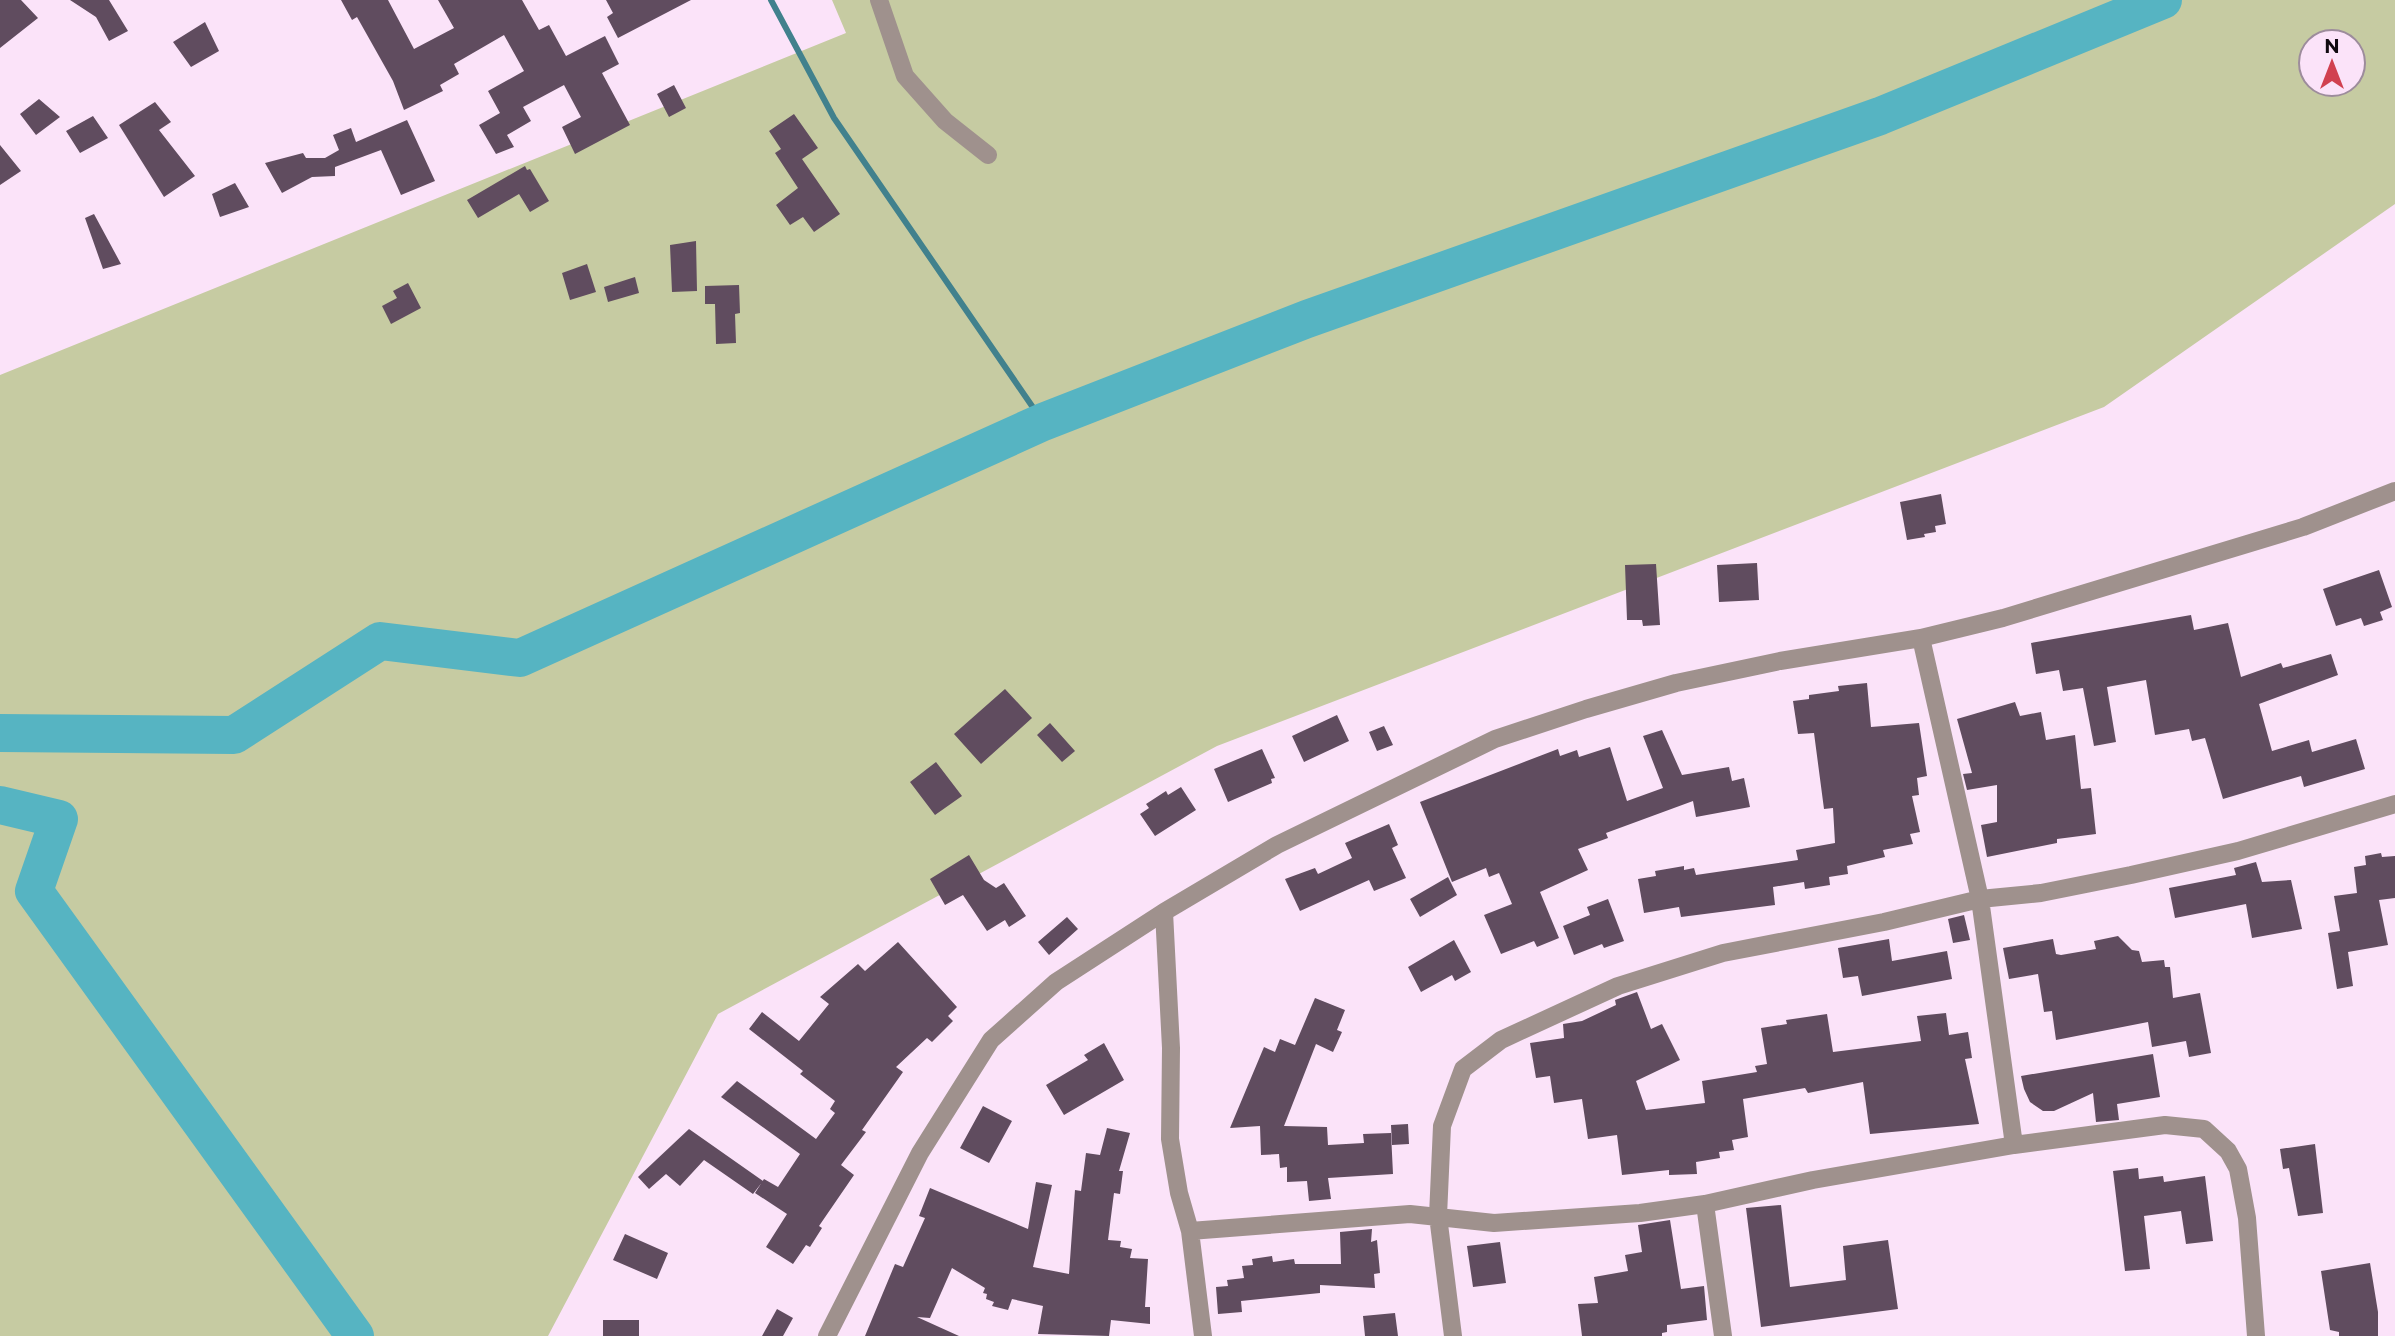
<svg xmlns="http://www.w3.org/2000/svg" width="2395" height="1336" font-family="Montserrat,sans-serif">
	<rect width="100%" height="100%" fill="#fbe3f9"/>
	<path fill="#c6cba2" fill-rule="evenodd" d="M832 0H2395V204L2104 407 1217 746 718 1014 548 1336H0V375L846 33ZM2311 42H2353V84H2311Z"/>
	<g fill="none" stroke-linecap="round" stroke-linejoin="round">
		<path stroke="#41818d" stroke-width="6" d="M771 0 834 118 1043 422"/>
		<path stroke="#56b4c2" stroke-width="38" d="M0 733 234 735 380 641 520 658 1043 422 1307 319 1880 116 2163 0
			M0 805 59 819 34 891 355 1336"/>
	</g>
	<path fill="#604c5f" d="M0 0H21L38 18 0 48Z
		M70 0H109L128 31 109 41 96 17Z
		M341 0H388L414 49 454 28 438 0H522L539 30 549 25 566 56 605 36 619 64 602 73 630 125 575 154 562 127 581 117 564 85 523 107 531 121 507 135 514 147 496 154 479 125 500 113 488 91 524 71 504 35 454 64 459 74 440 85 443 91 404 110 393 81 357 17 352 20Z
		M606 0H691L618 38 607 17 613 13Z
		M205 22 219 51 191 67 173 42Z
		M674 85 686 108 669 117 657 94Z
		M39 99 60 117 36 135 20 114Z
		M155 102 171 122 159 130 195 176 164 197 119 125Z
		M794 114 818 148 802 159 840 214 814 232 803 217 790 225 776 205 798 188 775 153 781 149 769 131Z
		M93 116 108 138 80 153 66 131Z
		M407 120 435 181 401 195 381 150 335 167V176L312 177 282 193 265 163 303 153 306 158H325L339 150 333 135 351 128 356 142Z
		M0 145 21 171 0 185Z
		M525 166 527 170 530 169 549 201 530 212 519 194 478 218 467 200Z
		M235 183 249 207 220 217 212 194Z
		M94 214 121 264 103 269 85 218Z
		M696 241 697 291 672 292 670 245Z
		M587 264 596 292 570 300 562 273Z
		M635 277 639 293 608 302 604 287Z
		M408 283 421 308 391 324 382 306 397 298 393 291Z
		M739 285 740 313 735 314 736 343 716 344 715 304H705V286Z
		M1941 494 1946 524 1935 526 1936 532 1924 534 1925 537 1907 540 1900 502Z
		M1757 563 1759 600 1719 602 1717 565Z
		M1656 564 1660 625 1643 626 1642 620H1627L1625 565Z
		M2379 570 2392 607 2380 612 2383 620 2364 626 2361 618 2336 626 2323 589Z
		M2191 615 2194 630 2228 623 2241 677 2281 663 2283 668 2331 654 2338 675 2259 704 2272 751 2309 740 2312 752 2356 739 2365 769 2304 787 2301 776 2223 799 2205 738 2192 741 2189 729 2155 735 2146 680 2107 687 2116 742 2094 746 2083 688 2063 691 2059 670 2036 674 2031 643Z
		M1867 683 1871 727 1919 723 1927 776 1917 778 1919 795 1912 796 1920 832 1910 834 1913 844 1883 850 1885 857 1847 866 1848 874 1829 877 1830 885 1805 889 1804 882 1773 887 1775 905 1681 917 1679 907 1644 913 1638 879 1656 876 1655 871 1684 866V870L1694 868 1696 875 1798 860 1796 850 1835 843 1833 808 1824 809 1814 733 1798 734 1793 701 1809 699V695L1839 691 1838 686Z
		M1005 689 1032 718 981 764 954 734Z
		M2015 702 2020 716 2041 712 2046 740 2075 735 2081 789 2091 788 2096 834 2057 839V843L1987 857 1981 825 1997 822V785L1967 790 1963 774 1972 773 1957 719Z
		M1337 715 1349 741 1304 762 1292 736Z
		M1050 723 1075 751 1062 762 1037 735Z
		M1384 726 1393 745 1377 751 1369 732Z
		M1662 730 1682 775 1729 767 1732 781 1744 778 1750 807 1696 817 1693 801 1606 833 1608 838 1578 849 1588 870 1540 892 1559 938 1537 947 1534 941 1501 954 1484 915 1512 904 1499 873 1489 877 1486 868 1452 882 1420 802 1558 749 1560 756 1577 750 1579 757 1610 747 1627 801 1663 788 1643 736Z
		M1262 749 1275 778 1271 779 1272 783 1228 802 1214 769Z
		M936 762 962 796 935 815 910 782Z
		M1181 787 1196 810 1155 836 1140 814 1149 808 1146 804 1166 791 1168 795Z
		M1389 824 1398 845 1392 848 1406 878 1374 891 1369 880 1300 911 1285 879 1315 868 1318 874 1352 858 1345 843Z
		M2381 853 2382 857 2395 856V898L2379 900 2388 945 2348 952 2353 986 2337 989 2328 933 2340 931 2334 896 2357 893 2354 867 2366 865 2365 856Z
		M969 855 984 880 996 888 1004 883 1026 916 1009 927 1005 920 987 931 963 895 945 905 930 879Z
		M2256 862 2262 882 2291 880 2302 929 2252 938 2246 904 2175 918 2169 888 2236 875 2234 868Z
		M1448 877 1457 895 1420 917 1410 899Z
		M1608 899 1624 941 1604 948 1602 944 1574 955 1563 926 1590 915 1587 907Z
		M1964 915 1970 940 1953 943 1948 919Z
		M1067 917 1078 929 1049 955 1038 942Z
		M2118 936 2132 950 2139 951 2142 962 2164 960 2165 967H2170L2173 998 2200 993 2211 1053 2189 1057 2186 1041 2152 1047 2148 1022 2056 1040 2052 1011 2044 1012 2038 974 2009 979 2003 948 2053 939 2056 954 2061 955 2096 949 2094 941Z
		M1889 939 1892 961 1947 951 1952 979 1862 996 1858 976 1843 978 1838 948Z
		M1454 940 1471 972 1455 981 1452 975 1421 992 1408 967Z
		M898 942 957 1007 948 1016 953 1021 932 1042 927 1038 896 1067 903 1072 862 1130 866 1132 841 1165 854 1175 819 1226 822 1228 810 1247 806 1245 793 1264 766 1247 787 1214 755 1193 764 1179 778 1187 800 1154 721 1097 737 1081 816 1139 835 1113 830 1109 835 1101 800 1074 803 1071 749 1029 762 1012 799 1041 829 1004 820 997 858 964 865 971Z
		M1637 992 1651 1029 1662 1024 1680 1060 1636 1081 1646 1110 1705 1103 1702 1081 1757 1072 1755 1066 1767 1064 1761 1028 1787 1024 1786 1020 1827 1014 1833 1052 1921 1041 1917 1016 1946 1013 1949 1035 1968 1032 1972 1058 1965 1059 1979 1124 1870 1134 1863 1082 1808 1093 1805 1088 1743 1099 1748 1137 1732 1140 1734 1150 1719 1152 1720 1158 1696 1162 1697 1174 1669 1175V1170L1622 1175 1617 1135 1588 1139 1582 1099 1554 1103 1550 1076 1536 1078 1530 1043 1564 1038 1563 1024 1582 1021 1616 1005 1615 1000Z
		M1315 998 1345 1010 1337 1030 1342 1032 1333 1052 1316 1044 1284 1126 1327 1127 1328 1145 1364 1143 1363 1134 1391 1133 1393 1174 1328 1178 1331 1199 1309 1201 1307 1181 1287 1182V1167L1280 1168 1279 1154 1261 1155 1260 1126 1230 1128 1264 1047 1275 1052 1280 1039 1295 1045Z
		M1104 1043 1124 1080 1064 1115 1046 1085 1088 1060 1084 1055Z
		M2153 1054 2160 1097 2117 1104 2119 1120 2096 1122 2093 1093 2054 1111H2043L2030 1102 2024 1089 2021 1076Z
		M983 1106 1012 1121 989 1163 960 1148Z
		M1408 1124 1409 1144 1392 1145 1391 1125Z
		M1107 1128 1130 1133 1119 1171H1123L1120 1194 1114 1193 1108 1240 1121 1241 1120 1247 1132 1249 1130 1258 1148 1259 1145 1307H1150V1324L1111 1320 1109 1336 1038 1334 1043 1306 1012 1299 1008 1310 992 1306 994 1302 986 1299 987 1294 983 1293 985 1288 952 1268 930 1318 917 1317 959 1336H865L895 1264 903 1267 925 1218 919 1216 930 1188 1028 1229 1036 1182 1052 1185 1033 1267 1069 1274 1075 1190 1081 1191 1086 1153 1100 1155Z
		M689 1129 763 1181 753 1194 704 1160 680 1186 666 1174 649 1189 638 1177Z
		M2315 1144 2323 1213 2298 1216 2289 1168 2283 1169 2280 1149Z
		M2138 1168 2139 1179 2163 1176 2164 1182 2205 1176 2213 1241 2186 1244 2181 1211 2144 1216 2150 1269 2125 1271 2113 1171Z
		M1781 1205 1790 1287 1846 1280 1843 1246 1888 1240 1898 1309 1761 1327 1746 1208Z
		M1670 1220 1681 1289 1704 1286 1707 1320 1667 1325V1332L1662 1333V1336H1582L1578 1304 1598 1303 1594 1277 1628 1271 1625 1255 1642 1252 1638 1225Z
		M1372 1229 1371 1242 1377 1240 1380 1273 1374 1274 1375 1288 1320 1285V1293L1241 1301 1242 1312 1218 1314 1216 1287 1228 1286 1227 1280 1244 1278 1242 1266 1253 1265 1252 1259 1272 1256 1273 1262 1294 1259 1295 1264H1341L1340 1232Z
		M625 1234 668 1253 657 1279 613 1260Z
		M1500 1242 1506 1283 1473 1287 1467 1246Z
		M2370 1263 2378 1312V1336H2339V1332L2330 1330 2321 1271Z
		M777 1309 793 1318 783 1336H762Z
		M1395 1313 1398 1336H1365L1363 1316Z
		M603 1320H639V1336H603Z"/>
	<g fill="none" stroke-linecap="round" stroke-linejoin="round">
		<path stroke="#9f918d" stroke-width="18" d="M879 0 905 76 945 121 988 155
			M1921 638 1980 899 2014 1145
			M1164 912 1171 1048 1170 1139 1179 1193 1190 1231 1203 1336
			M1705 1204 1723 1336
			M1190 1231 1410 1214 1494 1223 1640 1213 1705 1204 1813 1180 2014 1145 2165 1125 2204 1129 2228 1151 2238 1169 2247 1218 2256 1336
			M827 1336 920 1153 991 1040 1056 982 1164 912 1277 845 1495 739 1586 709 1676 683 1780 661 1921 638 2003 618 2303 527 2395 491
			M1453 1336 1438 1216 1442 1126 1463 1069 1501 1040 1618 986 1723 953 1884 922 1980 899 2041 893 2131 875 2238 851 2395 804"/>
	</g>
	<g transform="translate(2332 63)"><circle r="33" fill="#fbe3f9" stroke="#9d8c9c" stroke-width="2"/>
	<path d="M0-5L12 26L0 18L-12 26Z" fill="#d14150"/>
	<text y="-10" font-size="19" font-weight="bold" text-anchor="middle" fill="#100910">N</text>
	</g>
</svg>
